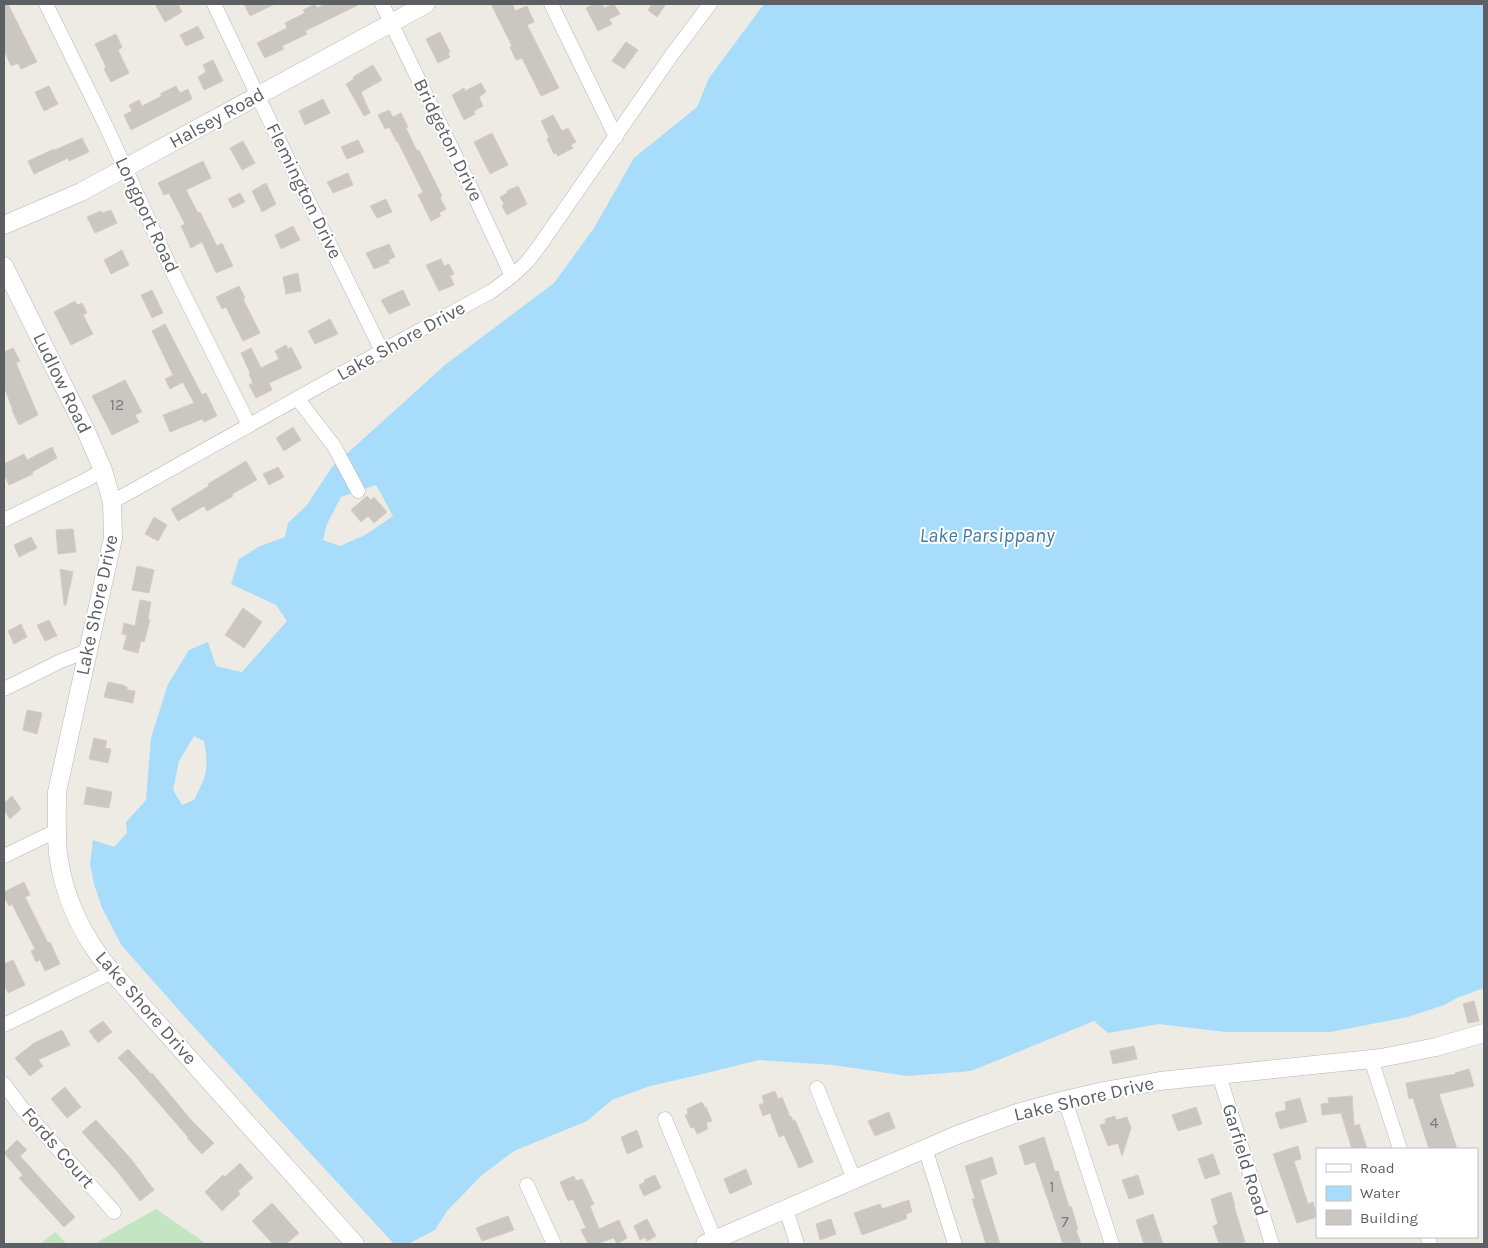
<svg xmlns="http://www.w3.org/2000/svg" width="1488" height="1248" font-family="Karla,sans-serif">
	<rect width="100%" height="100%" fill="#eeebe4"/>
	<path fill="#c4e5c2" d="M156 1209 204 1242 205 1244H94Z
		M55 1232 67 1244H40Z"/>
	<path fill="#a7ddfb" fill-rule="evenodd" d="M764 4H1484V988L1459 997 1444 1005 1408 1017 1330 1032H1225L1159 1024 1108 1033 1094 1021 971 1071 907 1076 833 1065 759 1060 694 1076 650 1086 612 1100 587 1121 514 1151 482 1175 447 1211 435 1230 408 1244H394L193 1026 122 946 102 908 94 884 90 864 93 840 114 847 127 833 126 822 146 800 151 738 168 684 189 650 208 642 216 666 242 672 287 621 276 605 231 584 239 559 260 546 285 537 288 523 307 505 332 467 445 365 554 283 594 228 634 158 697 107 709 78ZM376 485 393 516 365 535 340 546 323 540 327 524 341 497ZM194 736 204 741C209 769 207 775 194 800L182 805 173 790 179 761Z"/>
	<path fill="#cac6c1" stroke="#d3ccc3" d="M4 4H8L37 62 21 69 18 63 11 66 4 50Z
		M155 4H178L182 12 165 22Z
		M244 4H275L250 16Z
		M315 4 317 8 325 4H360L305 31 307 34 282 46 284 49 265 58 257 43 287 28 285 23 305 13 303 10Z
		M491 4H513L515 11 527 6 534 22 527 25 559 88 541 96 522 58 516 60 510 47 512 46Z
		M595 4H602L604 8 614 4 620 14 609 19 612 24 598 31 586 8Z
		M652 4H666L657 17 648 10Z
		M198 26 204 38 186 46 180 35Z
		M440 32 450 52 448 53 450 57 438 63 426 39Z
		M116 34 122 47 118 50 129 73 111 82 104 69 106 67 95 44Z
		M626 42 638 50 624 69 612 61Z
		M213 60 223 81 204 90 198 77 206 72 203 65Z
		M373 65 382 80 361 92 370 113 364 116 346 84 354 79 353 77Z
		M481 83 486 92 479 97 483 106 474 111 475 114 464 120 452 95 464 88 465 91Z
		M49 86 58 104 44 111 35 92Z
		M176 86 180 93 188 89 192 99 131 130 124 115 132 111 129 105 139 100 142 106 162 96 160 94Z
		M323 99 330 113 305 125 299 111Z
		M389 110 393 117 401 113 408 127 406 128 417 151 419 150 442 196 440 198 446 209 439 213 441 216 431 221 418 195 423 192 398 142H397L389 127 385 129 378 115Z
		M553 115 562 131 568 128 576 142 571 145 573 148 558 156 556 153 554 154 547 139 549 137 541 121Z
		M492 133 508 165 490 174 474 142Z
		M82 138 89 152 69 161 68 158 34 174 28 161 54 149 55 150Z
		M358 140 364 152 347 159 341 147Z
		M243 141 255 163 242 170 230 148Z
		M203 161 211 178 186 190 198 213 200 212 217 246 222 243 233 266 216 273 202 242 191 248 181 226 185 224 169 193 164 195 158 183Z
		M348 173 353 185 333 193 327 182Z
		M266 183 276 204 262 212 252 191Z
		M518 186 527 204 507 215 502 206 504 204 500 197 507 193V191Z
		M240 193 245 202 233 208 228 199Z
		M386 199 392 212 377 218 370 206Z
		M111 210 117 223 95 233 87 217 101 211 102 213Z
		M293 226 300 240 281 249 275 235Z
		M389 244 395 257 388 260 389 263 374 269 366 253Z
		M122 250 129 265 111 274 104 260Z
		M441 259 444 266 449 264 454 274 450 276 454 285 439 291 426 265Z
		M298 273 301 291 286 294 283 277Z
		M239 286 245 298 243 299 260 333 243 341 226 307 222 309 216 297Z
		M152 290 163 313 152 318 141 295Z
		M403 290 410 305 389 314 381 300Z
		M75 301 77 305 82 303 87 313 83 315 93 334 71 345 54 312Z
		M330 319 338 334 315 344 308 331Z
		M165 324 202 395 206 393 217 416 204 422 202 419 170 432 163 415 194 403 183 382 170 389 165 379 173 375 152 331Z
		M286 345 288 349 291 347 302 368 269 383 272 390 256 398 249 385 253 383 249 374 250 373 241 353 251 348 261 368 279 359 275 351Z
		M13 348 20 361 16 363 38 415 19 425 12 410H13L4 387V352Z
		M125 380 142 412 135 415 139 422 112 435 92 396Z
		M293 427 301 440 284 451 276 438Z
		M52 447 57 458 32 472 33 474 9 485 4 474V464L24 454 27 460Z
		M246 461 257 480 232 494 233 496 207 511 204 506 178 521 171 509 209 486 208 484Z
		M278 467 284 477 269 485 263 474Z
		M367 496 371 500 374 497 387 512 374 523 368 516 361 522 351 510Z
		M154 517 167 525 158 541 145 534Z
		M73 529 76 552 58 554 56 530Z
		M31 537 37 548 19 557 14 545Z
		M137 566 154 570 149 593 132 590Z
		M60 569 73 572 66 605H64Z
		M140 600 151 602 148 619 150 620 144 642 141 641 138 653 123 649 127 635 122 634 124 623 135 626Z
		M243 608 262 622 244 648 225 635Z
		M49 620 57 636 45 641 37 625Z
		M21 624 27 637 14 644 8 631Z
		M108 682 122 685 127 687V690L135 691 133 703 104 697Z
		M27 710 42 713 37 734 23 730Z
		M94 738 107 741 105 748 111 749 108 763 89 759Z
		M87 787 112 792 109 808 84 804Z
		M12 796 21 809 10 819 4 810V803Z
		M24 882 30 895 25 897 48 943 50 942 60 964 45 971 40 960 36 962 31 951 35 949 12 904 9 906 4 897V892Z
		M13 960 25 985 8 993 4 985V964Z
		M1474 1001 1479 1021 1468 1023 1463 1004Z
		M103 1021 112 1032 98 1043 89 1031Z
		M62 1030 70 1045 38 1060 43 1066 30 1076 15 1058 34 1043Z
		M1134 1046 1137 1059 1113 1064 1110 1051Z
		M128 1049 151 1074 152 1073 192 1121 214 1143 202 1154 187 1138 188 1137 135 1076 118 1058Z
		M1469 1069 1474 1086 1439 1094 1457 1149H1429L1413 1098 1409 1099 1406 1083 1456 1074 1455 1073Z
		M65 1087 81 1107 67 1118 51 1099Z
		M775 1091 778 1099 782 1097 790 1117 791 1116 793 1121 795 1120 813 1162 799 1168 784 1135 779 1137 770 1113 763 1116 759 1105 764 1103 762 1096Z
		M1352 1096 1354 1126 1359 1124 1367 1149H1352L1341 1113 1322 1115 1321 1104 1329 1103 1328 1098Z
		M1300 1098 1307 1122 1280 1129 1275 1113 1286 1110 1285 1102Z
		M702 1102 705 1108 706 1107 712 1121 706 1123 708 1129 697 1134 694 1127 691 1128 685 1115 688 1114 687 1109Z
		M1196 1107 1202 1124 1178 1131 1172 1115Z
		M889 1112 895 1128 875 1136 868 1121Z
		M1115 1116 1116 1120 1127 1117 1131 1128 1122 1156 1118 1143 1108 1146 1100 1125 1106 1123 1105 1119Z
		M96 1120 131 1159 154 1190 140 1201 117 1171 82 1132Z
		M637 1130 643 1147 627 1154 621 1137Z
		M1044 1137 1055 1172 1058 1171 1069 1207 1071 1206 1078 1229 1076 1230 1081 1244H1063L1035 1162 1025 1165 1019 1146Z
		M17 1140 27 1150 20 1156 75 1217 64 1227 19 1178 23 1175 4 1153Z
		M1298 1146 1301 1159 1294 1161 1308 1204 1313 1202 1317 1217 1297 1223 1273 1154Z
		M1213 1154 1220 1174 1205 1179 1198 1159Z
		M992 1157 997 1174 980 1180 1000 1244H986L972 1199H975L965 1166Z
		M240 1163 253 1178 238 1191 240 1194 222 1211 205 1192 223 1175 225 1177Z
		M746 1169 752 1184 730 1194 724 1179Z
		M655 1175 661 1188 644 1196 639 1185 645 1182 644 1180Z
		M1138 1175 1144 1194 1129 1199 1122 1180Z
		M574 1176 576 1181 582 1179 594 1204 590 1206 599 1229 619 1220 627 1238 617 1244 614 1238 596 1244H588L581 1230 586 1228 573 1199 568 1201 560 1182Z
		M1231 1192 1235 1206H1234L1245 1242 1238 1244H1219L1213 1226 1218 1224 1211 1199Z
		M909 1200 912 1212 906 1214 907 1217 906 1219 862 1235 854 1213 880 1204 882 1209Z
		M272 1203 299 1233 286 1244H273L252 1221Z
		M1153 1214 1163 1244H1144L1136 1220Z
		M508 1216 514 1230 482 1241 476 1228Z
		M647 1219 656 1236 647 1241 645 1237 640 1240 634 1226Z
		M831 1219 836 1234 820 1240 816 1224Z"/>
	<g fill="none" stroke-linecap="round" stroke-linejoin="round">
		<defs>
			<path id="minor" d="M46 4 106 126 172 271 249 425
				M214 4 296 176 382 351
				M382 4 468 182 512 276
				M551 4 616 137
				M297 398 334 446 358 491
				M112 502 382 351 492 291 512 276 527 262 540 245 671 56 710 4
				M4 520 86 480 103 470
				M4 689 61 661 87 651
				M4 856 56 831
				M4 1025 112 972
				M1371 1059 1400 1149
				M1219 1075 1272 1244
				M4 1084 21 1107 114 1212
				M817 1088 854 1179
				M1065 1100 1112 1244
				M665 1119 715 1240
				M925 1148 955 1244
				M527 1185 554 1244
				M786 1209 797 1244
				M1428 1237 1430 1244"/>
			<path id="tertiary" d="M4 225 81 192 426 4
				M4 266 86 431 103 470 112 502 113 538 57 792C57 812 56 833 58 854 64 898 84 939 112 972L355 1244
				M705 1244 957 1135 1017 1113 1065 1100 1104 1091 1160 1081 1381 1058 1436 1047 1484 1033"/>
		</defs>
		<use href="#minor" stroke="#b2b5b9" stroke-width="15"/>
		<use href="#tertiary" stroke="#b2b5b9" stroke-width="19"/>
		<use href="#minor" stroke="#fff" stroke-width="14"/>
		<use href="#tertiary" stroke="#fff" stroke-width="18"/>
	</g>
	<g text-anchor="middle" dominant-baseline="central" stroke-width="4" stroke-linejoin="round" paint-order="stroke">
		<g font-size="16" fill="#787a7b">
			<text x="117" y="404">12</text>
			<text x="1434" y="1122">4</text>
			<text x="1052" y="1186">1</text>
			<text x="1065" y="1221">7</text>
		</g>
		<g font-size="19" fill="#5c6064" stroke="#fff">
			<text transform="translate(217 118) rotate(-29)">Halsey Road</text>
			<text transform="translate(448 140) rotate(64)">Bridgeton Drive</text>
			<text transform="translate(304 191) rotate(64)">Flemington Drive</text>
			<text transform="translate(147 215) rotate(65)">Longport Road</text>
			<text transform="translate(401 341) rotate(-29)">Lake Shore Drive</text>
			<text transform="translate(62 383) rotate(64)">Ludlow Road</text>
			<text transform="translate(97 605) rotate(-78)">Lake Shore Drive</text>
			<text transform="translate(146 1008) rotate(49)">Lake Shore Drive</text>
			<text transform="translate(1084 1099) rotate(-13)">Lake Shore Drive</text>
			<text transform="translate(58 1148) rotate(49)">Fords Court</text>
			<text transform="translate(1245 1160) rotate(73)">Garfield Road</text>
		</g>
		<g font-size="20" font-style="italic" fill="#417aa4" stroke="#fff">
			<text x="987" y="535">Lake Parsippany</text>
		</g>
	</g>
	<rect width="1488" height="1248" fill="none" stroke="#5c6064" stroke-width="10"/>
	<rect x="1316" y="1148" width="162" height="90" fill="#ffffff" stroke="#bebfc1"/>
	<rect x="1326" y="1164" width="25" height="8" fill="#ffffff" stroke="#bebfc1"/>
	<text x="1360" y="1173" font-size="15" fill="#5c6064">Road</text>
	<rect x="1326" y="1186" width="25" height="15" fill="#a7ddfb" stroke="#bebfc1"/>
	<text x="1360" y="1198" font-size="15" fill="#5c6064">Water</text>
	<rect x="1326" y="1210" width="25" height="15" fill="#cac6c1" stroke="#bebfc1"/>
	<text x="1360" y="1223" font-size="15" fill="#5c6064">Building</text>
</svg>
